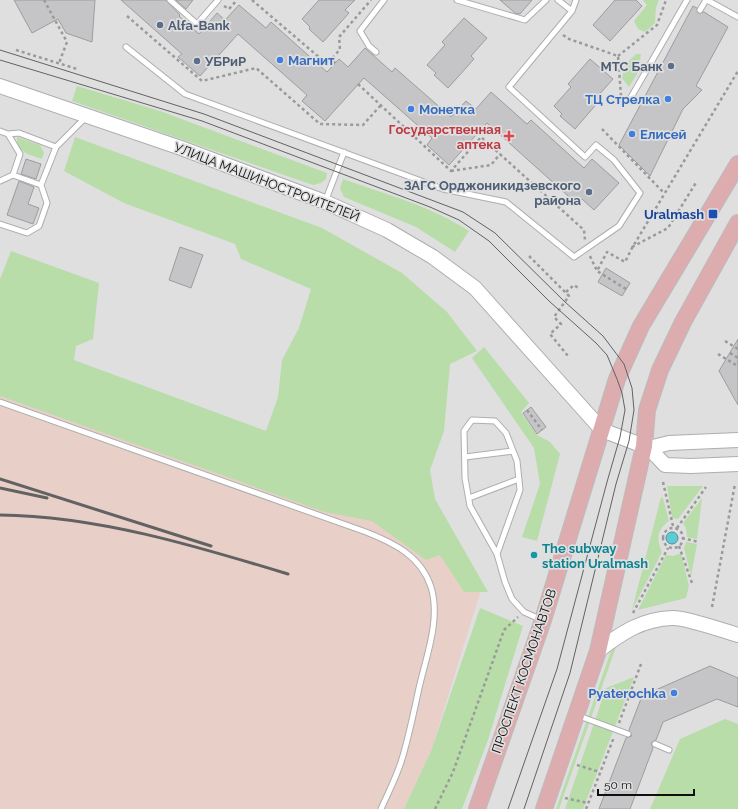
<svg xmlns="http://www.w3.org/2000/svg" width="738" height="809" font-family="Raleway,sans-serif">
	<rect width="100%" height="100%" fill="#dfdfe0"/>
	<path fill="#e8cfc8" d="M0 340 431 503 480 593 431 751 404 809H0Z"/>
	<path fill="#b8dda9" d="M643 0H659L656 7 655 23 645 32 638 29 634 21 647 5Z
		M636 54H641L639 71 629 87 622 78 626 64Z
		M77 86 160 111 327 173 326 179 321 183 313 185 72 101Z
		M17 137 40 145 44 153 42 159C30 155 16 152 17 137Z
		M75 137 322 228 402 273 447 312 477 351 450 364 444 431 430 470 435 499 488 592H464L440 555 426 560 372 521 325 512 0 396V279L11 251 99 283 93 339 76 346 74 360 266 431 278 397 282 360 299 328 311 289 241 259 235 244 124 203 64 171Z
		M343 179C385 194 431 206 469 231L455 252 416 227 344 197 340 188Z
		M484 347 529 403 521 412 537 435 550 442 560 454 537 541 522 537 540 484 534 448 472 358Z
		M667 486H703L678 519 672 518Z
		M661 497 663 498 669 521C657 530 656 539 662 552L632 610Z
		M702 498 697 539 687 537 686 528 683 523Z
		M686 542 697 544 691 576 684 548Z
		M681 553 689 586 686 598 638 610 666 555 673 556Z
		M480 608 523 626 488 740 462 809H404L431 751Z
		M617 644 559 809H556L612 648Z
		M634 677 583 809H565L606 688Z
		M725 719 738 724V809H650L680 739Z"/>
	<path fill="#5ecad5" stroke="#47929a" d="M666 538a6 6 0 1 1 12 0a6 6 0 1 1-12 0Z"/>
	<path fill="#c5c5c7" stroke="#9d9d9e" d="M14 0H95L92 42 66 33 58 19 32 33Z
		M121 0H166L180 15 179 16 199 34 217 13 225 20 239 5 266 28 271 22 327 72 339 59 348 67 365 48 392 72 395 68 451 117 466 101 476 109 491 92 527 124 531 120 584 168 592 159 619 183 594 210 582 199 577 204 487 123 449 165 427 145 432 138 364 78 325 121 302 101 307 95 238 34 200 76 178 57 182 54Z
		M176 0H193L186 9Z
		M319 0H355L345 10 349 13 323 42 309 29 310 27 302 19Z
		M500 0H532L520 14 515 13Z
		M615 0H636L642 6 610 41 593 25Z
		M693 6 697 8 698 13 704 12 728 27 696 86 702 90 683 109 650 176 619 145Z
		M464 18 487 38 471 56 474 59 448 88 434 75 436 73 427 65 445 45 442 42Z
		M590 59 613 79 597 97 600 100 575 129 560 116 562 114 554 106 571 87 568 84Z
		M26 159 41 164 36 179 21 174Z
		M19 181 34 187 28 204 39 208 33 224 7 215Z
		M180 247 203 255 191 288 169 280Z
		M606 268 630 283 622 296 598 282Z
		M738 339V405L719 371Z
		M531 407 546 427 537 434 523 413Z
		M710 666 738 678V707L717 699 663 722 656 740 651 743 653 748 630 809H599L626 738 632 736 629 730 642 696Z"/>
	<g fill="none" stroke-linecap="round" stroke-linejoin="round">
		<defs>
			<path id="lane" d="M170 0 197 24 218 0
				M457 0 525 20 546 0
				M707 0 738 17
				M700 10 706 0
				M572 11 576 0
				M126 47 185 94 443 189 506 202 574 257 619 226 640 193 614 160 596 145 585 157 509 87 572 11 558 0
				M376 52 369 46 360 31 384 0
				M630 99 687 0
				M0 131 8 134 20 154 13 175 41 185 56 147 86 117
				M8 134 19 133 56 147
				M0 181 13 175
				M325 202 344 152
				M0 224 27 233 39 226 47 203 41 185
				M0 402 366 532C394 543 421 556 431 587 441 619 426 657 419 688 414 711 409 736 402 759 397 776 388 793 381 809
				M465 457 513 451
				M469 498 519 479
				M497 554 470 506 465 478 464 431 472 420 495 421 506 433 517 461 520 490 497 554 505 582 512 599 524 612 542 620
				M579 716 628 734
				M655 744 669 750"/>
			<path id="secondary" d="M0 86 181 148 325 202 387 230 433 257 475 288 602 430 649 448 665 465 691 466 738 464
				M649 448 669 443 738 440
				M598 651C621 633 642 619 672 618 685 617 724 631 738 635"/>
			<path id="primary" d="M477 809 543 620 617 379 641 326 738 164
				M544 809 598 651 644 446 647 410 660 370 683 322 738 223"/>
		</defs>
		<use href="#lane" stroke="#aeaeb0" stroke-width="7"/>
		<use href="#secondary" stroke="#aeaeb0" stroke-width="16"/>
		<use href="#primary" stroke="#bcbcbc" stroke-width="18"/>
		<path stroke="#9a9a9a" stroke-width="2.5" stroke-dasharray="3 3" stroke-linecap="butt" d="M44 0 67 42 59 63
			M252 0 327 64 332 59
			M224 6 229 9 237 0
			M127 16 202 81 256 68 320 124 363 125 381 105
			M563 35 569 39 618 56 621 96
			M16 50 77 69
			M618 56 657 25 666 0
			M335 63 332 59 340 49 339 37 371 0
			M358 84 451 171 481 137 584 230 585 240
			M602 129 664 193
			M451 171 491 165 500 154
			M632 247 668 228 697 181
			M529 256 569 296 554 317 561 324 550 334 568 356
			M590 256 597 271
			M626 289 597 271 607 252 625 262 632 248 738 71
			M566 292 574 285 578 288
			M725 341 738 349
			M730 353 738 358
			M718 354 736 365 738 362
			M527 410 542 430
			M663 482 673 526
			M663 538a10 10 0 1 1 20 0a10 10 0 1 1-20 0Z
			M677 528 706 487
			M682 538 699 542
			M679 546 692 583
			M712 607 735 484
			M633 613 668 548
			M619 723 641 664
			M577 765 600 772
			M565 798 588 803
			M435 809 453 772 504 630 518 617
			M586 809 614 737"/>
		<use href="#lane" stroke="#fff" stroke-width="5"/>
		<use href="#secondary" stroke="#fff" stroke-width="14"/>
		<use href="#primary" stroke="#dcacaf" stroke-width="16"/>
		<path stroke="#626263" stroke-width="1" d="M0 50 204 114 463 212 495 233 565 302 603 336 624 364 632 388 634 410 629 441 616 484 570 673 524 809
			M0 60 202 121 430 207 459 220 489 241 549 301 596 343 607 355 617 379 622 393 625 410 620 437 607 482 557 669 508 809"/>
		<path stroke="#626263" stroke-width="3" d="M0 479 211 546
			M0 488 47 498
			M0 515C97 516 196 546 288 574"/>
	</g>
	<g fill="#5c6f8a" stroke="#dfdfe0" stroke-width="1.5">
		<circle cx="160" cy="25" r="4"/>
		<circle cx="197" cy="61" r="4"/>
		<circle cx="671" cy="66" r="4"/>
		<circle cx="589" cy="192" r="4"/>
	</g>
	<g fill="#3f7fe0" stroke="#dfdfe0" stroke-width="1.5">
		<circle cx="280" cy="60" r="4"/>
		<circle cx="668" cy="99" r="4"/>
		<circle cx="411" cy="109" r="4"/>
		<circle cx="632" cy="134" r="4"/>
		<circle cx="674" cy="693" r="4"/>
	</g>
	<path fill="#e0444e" stroke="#dfdfe0" stroke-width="1.5" d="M507 130h4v4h4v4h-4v4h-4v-4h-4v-4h4z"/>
	<rect fill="#1a4fb4" stroke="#dfdfe0" stroke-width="1.5" x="708" y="209" width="10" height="10" rx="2"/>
	<circle fill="#0f9aa8" stroke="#dfdfe0" stroke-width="1.5" cx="534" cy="555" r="4"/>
	<g text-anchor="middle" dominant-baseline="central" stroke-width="3.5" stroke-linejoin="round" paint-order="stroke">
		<g font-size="13" font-weight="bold" fill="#4e5e75" stroke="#dfdfe0" text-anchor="start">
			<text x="168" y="25">Alfa-Bank</text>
			<text x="205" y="61">УБРиР</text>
			<text x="663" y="66" text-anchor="end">МТС Банк</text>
			<text x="581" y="185" text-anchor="end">ЗАГС Орджоникидзевского<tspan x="581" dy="15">района</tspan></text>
		</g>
		<g font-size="13" font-weight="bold" fill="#366cbe" stroke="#dfdfe0" text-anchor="start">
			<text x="288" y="60">Магнит</text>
			<text x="660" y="99" text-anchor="end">ТЦ Стрелка</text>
			<text x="419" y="109">Монетка</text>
			<text x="640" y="134">Елисей</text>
			<text x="666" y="693" text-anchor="end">Pyaterochka</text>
		</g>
		<g font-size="13" font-weight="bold" fill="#be3a42" stroke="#dfdfe0" text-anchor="end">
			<text x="501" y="129">Государственная<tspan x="501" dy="15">аптека</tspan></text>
		</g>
		<g font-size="13" fill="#101010" stroke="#dfdfe0">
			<text transform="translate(267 182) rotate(21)">УЛИЦА МАШИНОСТРОИТЕЛЕЙ</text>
			<text transform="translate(524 671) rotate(-71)">ПРОСПЕКТ КОСМОНАВТОВ</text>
		</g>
		<g font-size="13" font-weight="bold" fill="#164399" stroke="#dfdfe0" text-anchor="end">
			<text x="704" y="214">Uralmash</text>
		</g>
		<g font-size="13" font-weight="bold" fill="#0d838f" stroke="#dfdfe0" text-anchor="start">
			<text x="542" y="548">The subway<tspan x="542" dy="15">station Uralmash</tspan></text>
		</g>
	</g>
	<path d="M598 789v6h96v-6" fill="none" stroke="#101010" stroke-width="2"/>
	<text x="604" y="789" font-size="12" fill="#101010" stroke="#dfdfe0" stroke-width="3" paint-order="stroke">50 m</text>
</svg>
